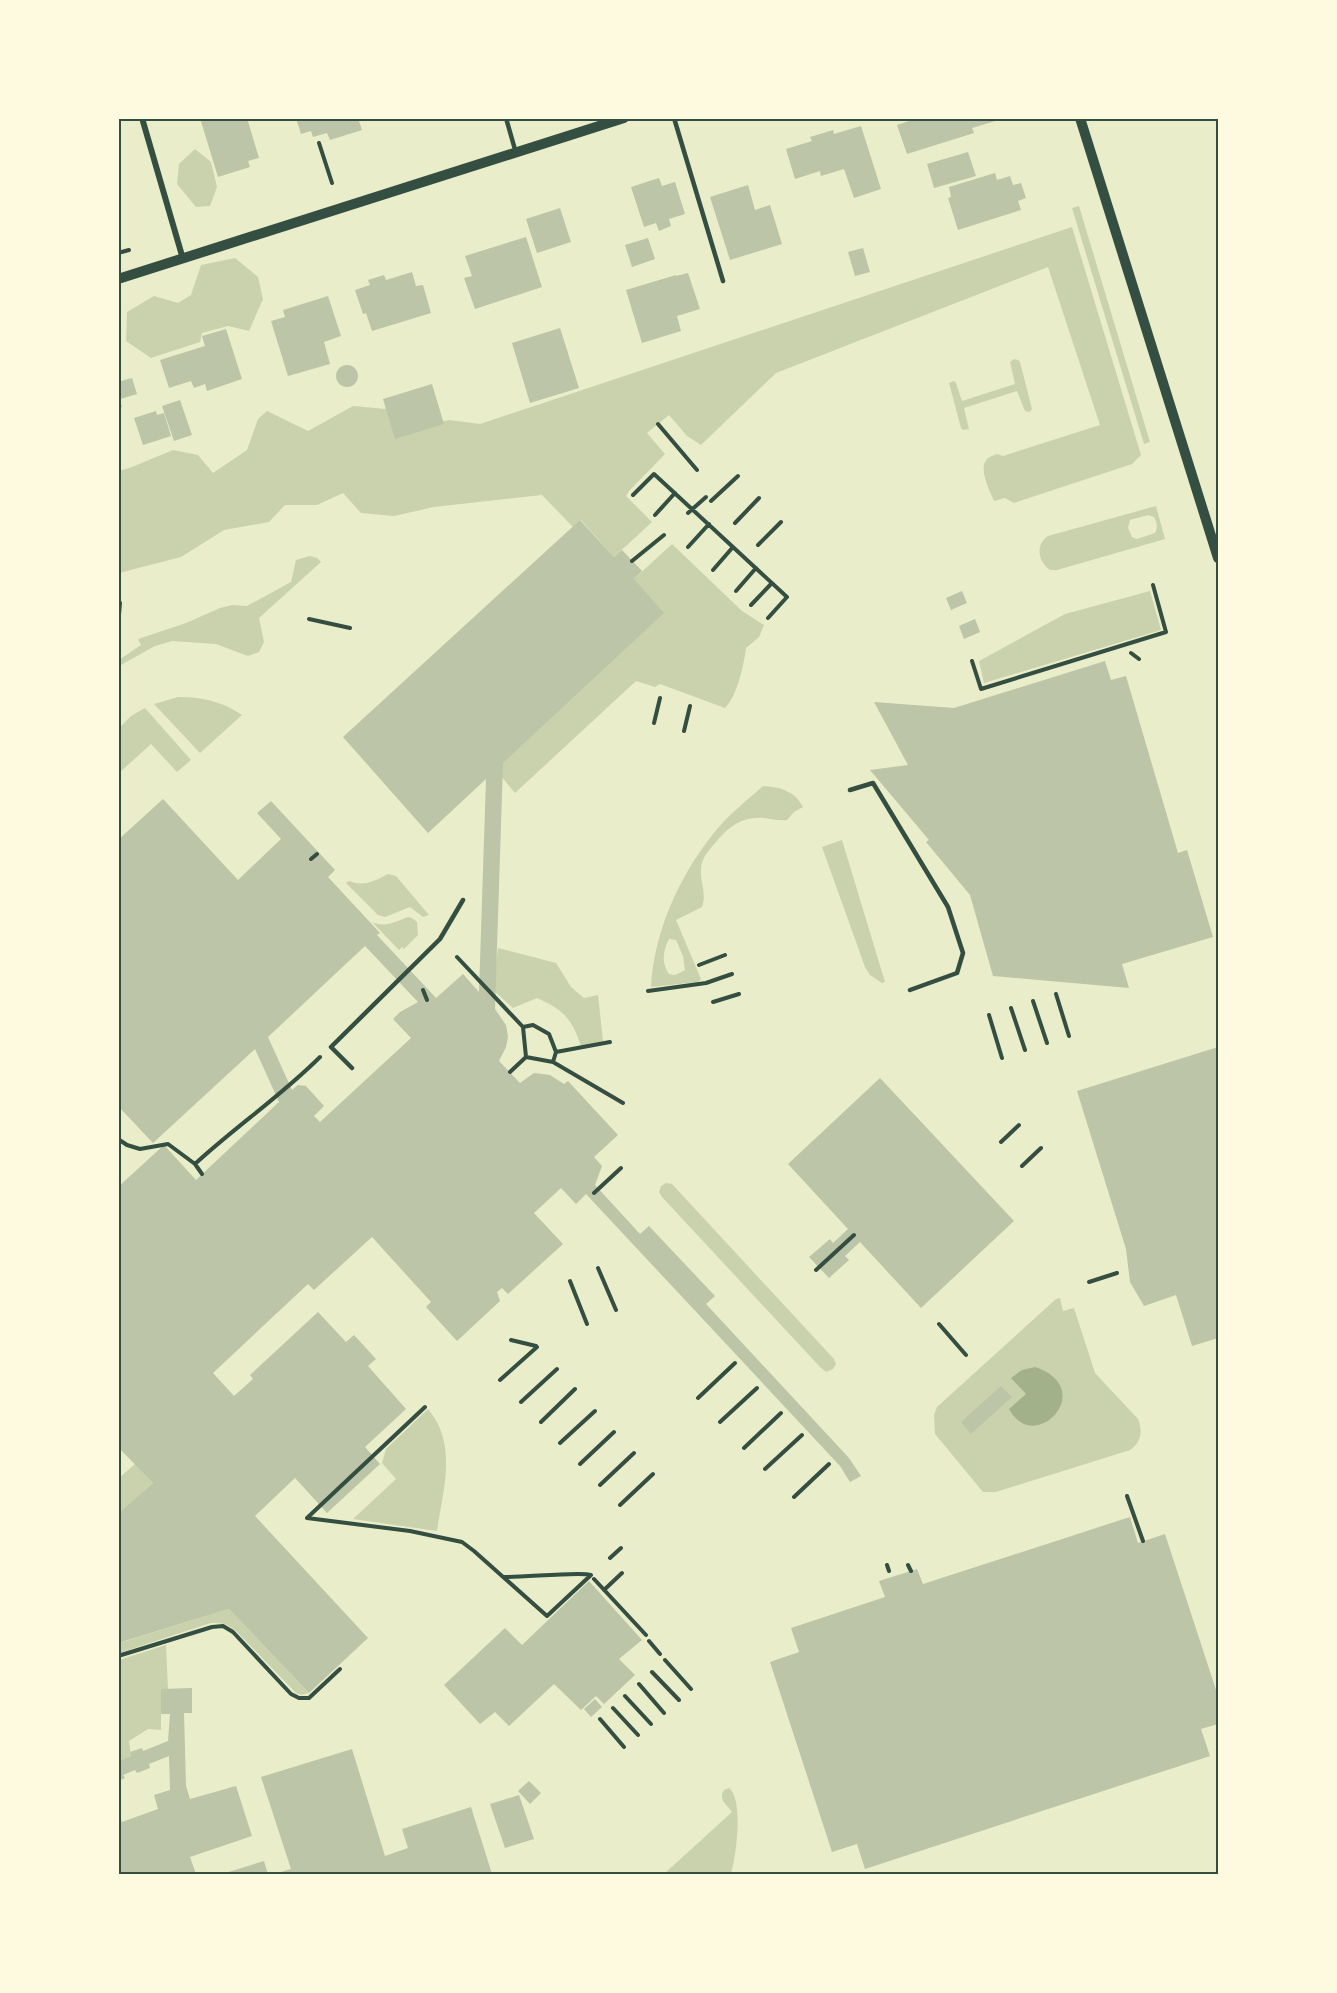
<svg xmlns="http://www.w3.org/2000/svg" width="1337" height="1993" font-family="'PT Serif',serif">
	<rect width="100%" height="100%" fill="#e9edc9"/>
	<path fill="#cad2ad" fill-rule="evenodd" d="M195 149 211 162 217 187 210 206 196 207 177 184 179 164Z
		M1079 206 1150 442 1144 444 1072 208Z
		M1072 227 1141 455 1132 464 1014 503 1005 498 994 501C990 491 977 467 988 458 991 456 994 455 997 454L1003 456 1100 425 1048 267 776 373 701 445 687 436 669 415 647 433 665 454 629 491 626 496 652 522 614 557 581 520 573 527 542 495 434 507 394 516 361 513 343 493 317 505H285L269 522 224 530 181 557 119 573V471L132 467 173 450 198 455 213 473 247 450 258 419 267 411 308 431 353 406 397 410 416 427 449 420 480 424Z
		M235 258 258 277 263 299 249 331 228 326 202 333 200 342 151 358 126 341 127 312 154 296 178 303 191 295 201 265Z
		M1014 359 1018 360 1020 362 1032 409 1030 412 1025 411 1017 391 964 408 969 429 963 430 961 428 949 383 954 381 956 383 962 401 1015 384 1010 362Z
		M1156 506 1165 539 1057 570H1050C1038 561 1035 545 1048 536ZM1148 515 1154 517C1157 523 1158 527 1155 533L1137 539 1132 537 1128 528 1130 520Z
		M672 544 742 611 764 625 759 637 746 648C744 665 737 696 725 708L660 684 655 687 636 681 515 793 496 770 634 579Z
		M310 556 317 558 321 562 259 618 264 642 259 652 248 656 216 644 172 641 155 646 119 666V660L141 645 138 639 186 623 220 608 232 605 247 606 291 582 296 560Z
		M1150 591 1161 630 984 683 979 661 1065 614Z
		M178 697C201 697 222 701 242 715L200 753 154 704Z
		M145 708 191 760 177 772 151 744 119 773V728L131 716Z
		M763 786C780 787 795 791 803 807L794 812 787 820C778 821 772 819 764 818 743 816 729 826 716 842 709 850 701 858 701 870 700 883 707 893 702 907L676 920 701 979 698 982 651 987C654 932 679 877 713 834 727 816 746 801 763 786ZM669 939 676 940 683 956 685 970 675 975 669 974C661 963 663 951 669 939Z
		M842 840 885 982 882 983 870 975 865 967 822 847Z
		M388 874 396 876 429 915 423 917 410 907 385 917 378 915 346 883 349 881C364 887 375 881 388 874Z
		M408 917 412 918 417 922 418 935 404 949 402 947 399 950 372 922C386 928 394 922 408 917Z
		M498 948 556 963 571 987 584 998 598 995 603 1041 581 1046C572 1019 564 1010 537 998L513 1008 493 990Z
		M666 1183 672 1184 834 1359 836 1364 833 1369 826 1372 820 1367 662 1197 659 1192 661 1186Z
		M1060 1298 1063 1311 1074 1308 1095 1373 1138 1419C1143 1431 1141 1443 1130 1450L996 1492H983L935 1434 934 1415 937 1407 1056 1299Z
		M428 1409C458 1444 443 1490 437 1531L353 1519 396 1479 382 1463 386 1449Z
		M135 1464 153 1483 119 1514V1478Z
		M229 1609 309 1693 301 1695 296 1693 237 1632C228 1624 223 1623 211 1623L119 1653V1643Z
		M166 1645 168 1689 161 1690V1730L148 1729 129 1741 131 1756 119 1761V1660Z
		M729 1788C744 1800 736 1857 731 1874H664L732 1812C726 1803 718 1800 724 1790Z"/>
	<path fill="#a3b18a" d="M1035 1367C1099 1388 1035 1457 1009 1409L1026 1394 1011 1378 1022 1370Z"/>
	<path fill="#bcc5a7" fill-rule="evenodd" d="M200 118H247L259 158 248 161 250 167 218 177Z
		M296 118H358L362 130 330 140 327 133 313 137 311 131 301 134Z
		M918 118H1002V119L972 128 974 133 907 154 897 125Z
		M861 126 881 189 854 198 844 169 821 176 820 171 795 179 786 149 812 141 810 137 833 130 834 134Z
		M968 152 976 176 934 188 927 164Z
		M995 173 997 180 1010 176 1013 185 1021 183 1026 198 1018 201 1021 210 958 230 948 198 951 197 949 187Z
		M659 178 662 186 675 182 685 214 669 219 671 226 659 231 656 223 644 227 631 187Z
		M748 185 755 210 770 205 782 244 730 260 710 197Z
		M560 208 571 242 537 253 526 219Z
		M526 237 542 287 475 309 464 278 472 276 465 256Z
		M648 238 655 259 632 267 625 245Z
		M863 248 870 272 855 276 848 252Z
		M412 272 416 286 423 285 431 313 372 331 366 313 363 314 355 290 370 285 368 280 384 275 386 280Z
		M688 273 700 309 677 316 681 331 642 343 626 290 676 275V276Z
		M328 296 341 336 324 342 330 364 288 376 271 321 285 317 283 310Z
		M560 328 579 388 530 403 512 343Z
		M226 329 242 379 207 391 205 384 194 388 191 381 169 388 160 360 205 346 202 336Z
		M336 376a11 11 0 1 1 22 0a11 11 0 1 1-22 0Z
		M132 378 137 394 120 399 122 407 118 408V382Z
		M432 384 444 424 395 439 383 399Z
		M180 400 192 435 174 441 162 406Z
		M156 411 157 415 164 413 171 436 143 445 134 418Z
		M580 520 614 557 622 550 642 571 634 579 664 613 503 763 495 1009 506 1025 508 1037 506 1047 499 1061 520 1083 534 1073 550 1075 564 1084 568 1081 618 1135 594 1157 602 1166 595 1185 640 1234 649 1226 715 1296 706 1304 849 1458 861 1476 850 1482 840 1466 586 1194 576 1204 561 1188 534 1213 563 1244 508 1294 502 1288 497 1292 500 1301 457 1341 426 1307 431 1302 372 1237 314 1290 308 1284 213 1373 234 1396 253 1379 250 1375 318 1312 346 1342 354 1335 376 1359 368 1366 406 1409 365 1447 380 1464 327 1513 295 1478 255 1516 368 1638 309 1693 229 1609 118 1643V1514L153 1483 118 1447V1187L164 1145 196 1180 279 1102 255 1049 153 1143 118 1106V840L163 799 238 880 281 839 257 813 271 801 335 870 328 877 380 933 377 935 436 998 463 974 479 992 486 779 428 833 343 737ZM365 946 418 1002 400 1012 393 1019 411 1038 320 1122 314 1116 324 1106 306 1086 298 1085 292 1090 268 1037Z
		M962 591 967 603 951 610 946 598Z
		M975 619 980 632 964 639 959 626Z
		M1105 661 1111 680 1126 676 1178 853 1187 850 1213 937 1122 964 1129 988 993 976 970 895 926 842 929 840 870 770 908 765 874 702 954 708Z
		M1218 1047V1338L1192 1346 1176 1295 1144 1306 1130 1282 1126 1249 1077 1091Z
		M880 1078 1014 1221 921 1308 860 1242 845 1256 849 1260 829 1278 809 1257 830 1239 833 1243 848 1229 788 1164Z
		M1001 1386 1012 1397 971 1434 961 1422Z
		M1130 1517 1138 1543 1165 1534 1218 1696V1724L1201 1729 1210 1756 865 1869 857 1844 832 1852 770 1662 799 1652 791 1628 885 1597 879 1581 911 1571 917 1569 923 1584Z
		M589 1581 642 1640 619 1659 635 1675 604 1704 596 1696 581 1710 554 1684 509 1726 495 1712 480 1724 444 1685 505 1628 522 1645Z
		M192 1688V1713H184L186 1786 190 1799 236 1786 252 1836 190 1857 196 1874H118V1813L122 1822 158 1809 154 1795 170 1790 169 1756 149 1764 150 1768 137 1773 135 1770 123 1775 125 1778 118 1781V1761L131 1756 130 1752 142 1748 143 1751 168 1741 170 1714H161V1689Z
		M595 1699 602 1707 591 1717 584 1709Z
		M352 1749 385 1856 408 1848 402 1829 471 1807 492 1874H274L291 1869 261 1777Z
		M529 1781 541 1793 530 1804 518 1791Z
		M519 1795 534 1839 505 1848 490 1804Z
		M264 1861 268 1874H222Z"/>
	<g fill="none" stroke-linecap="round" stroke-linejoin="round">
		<path stroke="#344e41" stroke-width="4" d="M319 143 332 183
			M118 253 129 250
			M658 424 697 470
			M633 495 654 474 787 597 768 618
			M711 501 738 476
			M688 513 706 497
			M655 515 675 493
			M735 523 759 498
			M758 545 781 522
			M688 547 709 524
			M632 561 664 535
			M713 570 733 547
			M736 591 756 568
			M751 605 772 583
			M309 619 350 628
			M118 626 120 603
			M1131 653 1139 659
			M972 661 981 689 1166 632 1153 585
			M654 723 660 698
			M684 731 690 706
			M311 859 317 854
			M457 957 523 1027 526 1057
			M699 965 725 955
			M423 990 427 1000
			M648 991 706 983 732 974
			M1056 994 1069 1036
			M1033 1001 1047 1043
			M713 1002 739 994
			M1011 1008 1025 1050
			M989 1015 1002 1058
			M523 1027 533 1025 549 1034 556 1052
			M553 1062 556 1052 610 1042
			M510 1072 526 1057 553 1062 623 1103
			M118 1139 127 1145 140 1149 168 1144 195 1164 202 1174
			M1001 1142 1019 1125
			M195 1164C235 1127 281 1096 320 1057
			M1022 1166 1041 1148
			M594 1193 621 1168
			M598 1268 616 1310
			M816 1270 854 1235
			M570 1281 587 1324
			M1089 1282 1117 1273
			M939 1324 966 1355
			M511 1340 536 1346
			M500 1380 537 1347
			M698 1398 735 1363
			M521 1402 557 1369
			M541 1422 575 1389
			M720 1422 757 1388
			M560 1443 595 1411
			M744 1448 781 1413
			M580 1464 614 1432
			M765 1469 802 1435
			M600 1485 634 1453
			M1127 1496 1143 1541
			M794 1497 829 1464
			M620 1505 653 1474
			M307 1518 410 1531 462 1542 474 1551 547 1616 591 1575
			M307 1518 425 1407
			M610 1558 621 1548
			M887 1565 889 1571
			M908 1565 911 1571
			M503 1577C520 1578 581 1571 591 1575
			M594 1579 646 1635
			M604 1590 622 1573
			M649 1641 660 1654
			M118 1656 212 1627 223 1626 233 1632 291 1694 299 1698H309L340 1669
			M665 1660 691 1689
			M652 1672 679 1700
			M639 1684 664 1713
			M625 1696 651 1724
			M613 1708 638 1735
			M600 1719 624 1747"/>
		<path stroke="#344e41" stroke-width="4.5" d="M506 118 516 153
			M674 118 723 281
			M850 790 873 783 948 907 963 953 957 973 910 990
			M352 1068 331 1047 440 939 463 900"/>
		<path stroke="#344e41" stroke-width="6" d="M142 118 183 259"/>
		<path stroke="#344e41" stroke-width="10" d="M1080 118 1218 558
			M118 279 624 118"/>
	</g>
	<rect width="1337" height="1993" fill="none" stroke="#fefae0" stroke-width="240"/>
	<rect x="120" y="120" width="1097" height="1753" fill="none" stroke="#344e41" stroke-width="2"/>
</svg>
